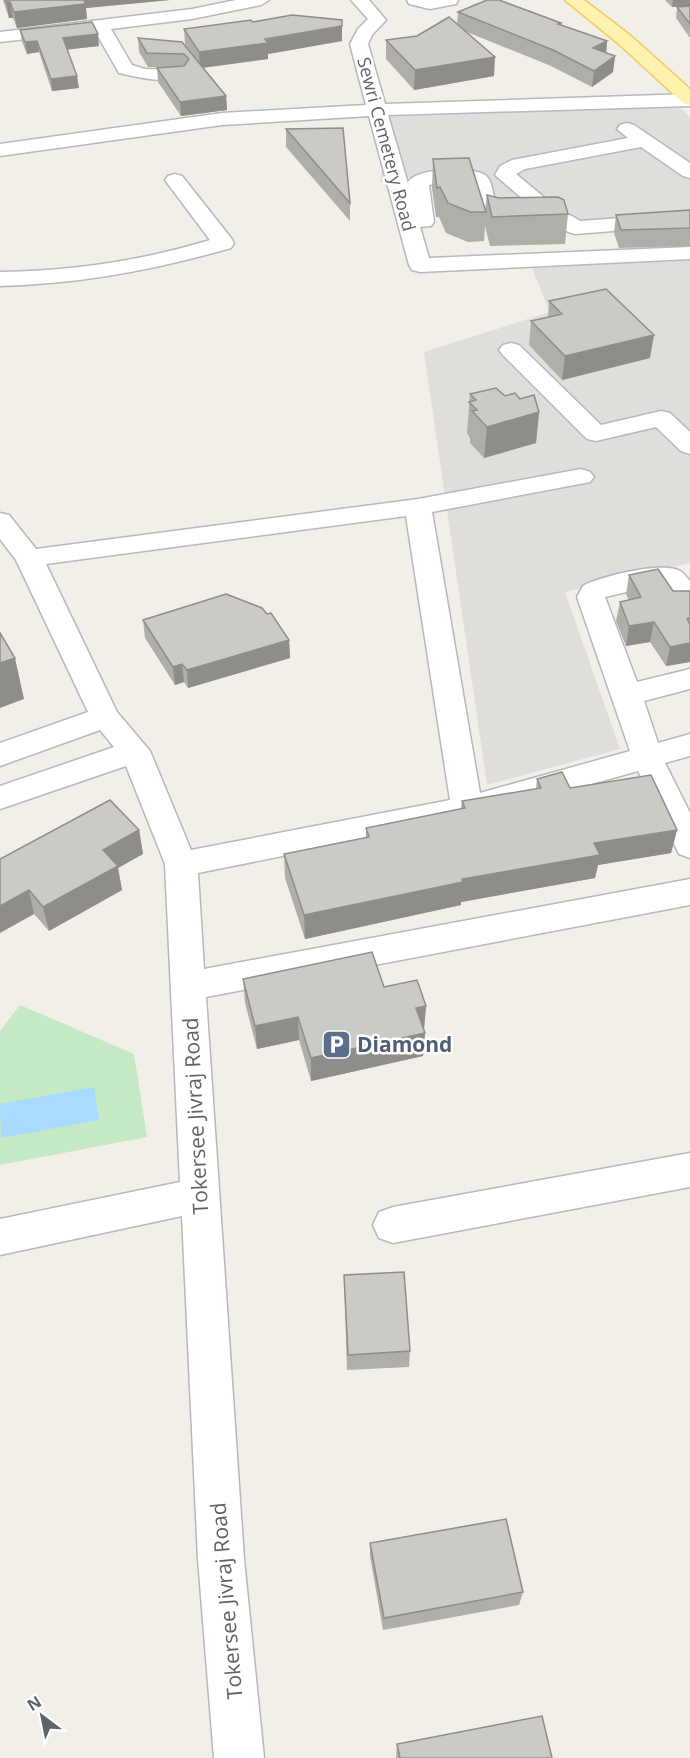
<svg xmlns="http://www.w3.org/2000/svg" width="690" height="1758" font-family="'Open Sans',sans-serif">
	<rect width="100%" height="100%" fill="#f1efe8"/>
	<path fill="#e0deda" d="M589 108H681L690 117V225L488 223 470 167 380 182 391 115Z
		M690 259V563L565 592 620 749 487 785 424 352 550 312 532 268Z"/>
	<path fill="#c5e8c5" d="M20 1005 134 1054 147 1137 0 1165V1031Z"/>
	<path fill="#aadaff" d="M94 1087 99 1120 1 1138 0 1104Z"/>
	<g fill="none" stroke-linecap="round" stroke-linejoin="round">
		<defs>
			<path id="minor" d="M236 0H269L261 5 192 19 111 29 132 65 145 69 185 70 188 74 185 78C163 83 140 78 119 73L95 31 0 42V32L192 9Z
				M351 0H369L386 20 372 35 368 44 385 104 690 94V106L388 115 409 187 408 182C417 168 471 166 485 175 495 182 491 201 500 209 506 215 519 213 527 215L530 219 527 223C509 228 485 225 477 205 474 197 473 188 468 182H449L429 185 434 222 431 226 420 227 429 258 690 247V259L420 272 412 270 409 265 369 116 222 125 0 156V144L222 113 366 105 350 44 358 29 368 19Z
				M407 0H458L456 4 430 9 409 4Z
				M627 123 634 125 690 163V178L683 176 641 147 525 169 516 174 563 213 572 216 580 221 690 213V225L575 234C565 232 559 225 549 222L495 175 500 166 512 160 628 138 617 129 620 125Z
				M175 174 182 176 231 238 234 243 231 248C155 270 79 284 0 286V272C72 271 141 261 210 240L165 180 168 176Z
				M511 343 519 345 601 425 661 411 670 413 690 432V454L681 451 656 427 596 441 587 439 503 355 499 350 503 345Z
				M581 469 590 472 594 477 590 482 432 512 480 793 630 751 577 597 583 586C600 576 664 561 680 571 684 573 687 578 690 581V608L680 605 661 584 605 597 637 682 690 669V689L644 701 658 743 690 734V756L665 763 690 813V858L679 854 638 771 467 819 198 873 204 969 690 879V905L206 997 244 1559 264 1758H214L198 1559 182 1216 0 1255V1219L180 1182 165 864 126 766 0 809V786L114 747 100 730 0 766V743L88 712 16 560 0 539V513L9 515 36 549 418 499ZM406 516 450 800 191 850 150 751 117 712 46 564Z
				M690 1153V1187L393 1243 379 1238 373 1225 379 1212 393 1207Z"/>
			<path id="major" d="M565 0H584L631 36 690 89V105L683 103 619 44Z"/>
		</defs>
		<use href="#minor" stroke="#b5b8bc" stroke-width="3"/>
		<use href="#major" stroke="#f2c960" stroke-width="3"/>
		<use href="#minor" fill="#fff" fill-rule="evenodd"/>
		<use href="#major" fill="#fff2af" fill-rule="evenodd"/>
	</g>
	<path fill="#afaea9" d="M3 0H170L86 8 87 19 17 28 13 18H9Z
		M665 0H690L672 7Z
		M690 6V38L676 18 677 7Z
		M458 12 561 23V26L607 41 606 53 615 56 613 72 592 87 551 66 467 32 494 76 414 90 386 59V40L417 36 457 23Z
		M252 22 342 41 268 54V59L203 68 226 96 227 110 181 116 158 82 157 68 169 67H148L139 52 138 38 190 52 185 44 184 29Z
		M20 30 99 46 67 49 79 88 52 91 39 52 27 54 22 42Z
		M286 129 350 203V221L286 147Z
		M433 159 485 210 487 195 568 214 565 244 490 246 485 226 484 241 468 242 446 233 439 217H436L432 188Z
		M690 210V246L619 248 614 233 616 215Z
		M549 301 650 358 562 380 529 345 531 321 548 318Z
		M470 394 505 396 520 399 539 412 536 443 484 458 470 443V438L467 433Z
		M629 575 673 591H690V662L666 666 650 642 626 646 616 621 620 602 629 600 626 594Z
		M267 614 289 640 290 658 188 688 184 682 175 685 145 638 143 620Z
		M537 779 570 788 677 830 671 853 598 865 595 878 461 902V905L305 939 285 878 284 854 366 838V828L461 809 462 801 536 789Z
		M139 830 143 854 118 868 122 890 49 931 34 914 0 859Z
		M243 979 384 987 426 1006 424 1029 425 1033 423 1056 311 1081 299 1040 257 1049 245 1003Z
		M344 1275 410 1351 409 1367 347 1370Z
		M370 1543 523 1592 519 1605 383 1630 370 1556Z
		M397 1744 552 1758H396Z"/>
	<path fill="#8f8d8a" d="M81 0H170L86 8 87 19 17 28 14 12Z
		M673 0H690V6L672 7Z
		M6 2H10L13 18H9Z
		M342 26V41L268 54V59L200 68 199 52Z
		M98 34 99 46 65 50 63 38Z
		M37 41 39 52 27 54 25 42Z
		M607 41 606 57 593 48Z
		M615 56 613 72 592 87 594 71Z
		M495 57 494 76 414 90 415 70Z
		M77 76 79 88 52 91 51 79Z
		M226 96 227 110 181 116 180 102Z
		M654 335 650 358 562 380 565 356Z
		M539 412 536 443 484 458 487 427Z
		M654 622 650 642 626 646 629 626Z
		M289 640 290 658 188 688 187 670Z
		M690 643V662L666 666 670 647Z
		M15 658 24 699 0 708V663Z
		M182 664 184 682 175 685 173 667Z
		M139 830 143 854 118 868 122 890 49 931 43 907 103 850Z
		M677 830 671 853 598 865 595 878 461 902V905L305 939 304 915 462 879 594 843Z
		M29 890 34 914 0 933V906Z
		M426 1006 424 1029 414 1032 416 1008Z
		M298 1017 299 1040 257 1049 255 1026Z
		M425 1033 423 1056 311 1081V1058Z"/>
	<path fill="#cccac5" stroke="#8f8d8a" stroke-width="1.5" d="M5 0H84L85 4 14 12 10 2H6Z
		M487 0H499L561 23 558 24 607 41 593 48 615 56 594 71 553 50 458 12Z
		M690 6V24L677 7Z
		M292 15 342 20V26L265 39 268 43 199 52 184 29 251 20 252 22Z
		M449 17 495 57 415 70 386 40 417 36Z
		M92 22 98 34 63 38 77 76 51 79 37 41 25 42 20 30Z
		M138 38 182 42 226 96 180 102 157 68 184 66 189 59 184 54 147 53Z
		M343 128 350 203 286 129Z
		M469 158 486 212H470L448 203 440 187 437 188 433 159Z
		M487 195 499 198 558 197 564 200 568 214 492 217Z
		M690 210V228L621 230 616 215Z
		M606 289 654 335 565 356 531 321 562 314 549 301Z
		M496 388 505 396 515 393 520 399 534 395 539 412 487 427 472 411 477 410 469 402 476 400 470 394Z
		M658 569 673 591H690V618L687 619 690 624V643L670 647 654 622 629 626 620 602 641 597 629 575Z
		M226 594 262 608 267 614 271 613 289 640 187 670 182 664 173 667 143 620Z
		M0 633 15 658 0 663Z
		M562 772 570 788 651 775 677 830 594 843 600 855 462 879 463 882 304 915 284 854 369 837 366 828 465 808 462 801 541 788 537 779Z
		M110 800 139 830 103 850 118 866 43 907 29 890 0 906V859Z
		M372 952 384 987 417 980 426 1006 416 1008 425 1033 311 1058 298 1017 255 1026 243 979Z
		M404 1272 410 1351 348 1355 344 1275Z
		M506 1519 523 1592 384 1618 370 1543Z
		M542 1716 552 1758H400L397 1744Z"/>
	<defs>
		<symbol id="parking-square" viewBox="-11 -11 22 22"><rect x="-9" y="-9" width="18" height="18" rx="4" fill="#5c6f8a" stroke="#fff"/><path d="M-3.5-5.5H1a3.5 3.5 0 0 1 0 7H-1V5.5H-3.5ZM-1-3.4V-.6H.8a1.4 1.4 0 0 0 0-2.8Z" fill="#fff"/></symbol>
	</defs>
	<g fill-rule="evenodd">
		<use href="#parking-square" x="320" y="1028" width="33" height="33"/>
	</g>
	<g text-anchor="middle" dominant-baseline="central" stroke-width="5" stroke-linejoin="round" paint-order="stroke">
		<g font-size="18" fill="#5f6368" stroke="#fff">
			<text transform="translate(387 144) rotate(75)">Sewri Cemetery Road</text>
		</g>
		<g font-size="21" font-weight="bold" fill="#4e5e75" stroke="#fff" text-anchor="start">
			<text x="357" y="1044">Diamond</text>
		</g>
		<g font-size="21" fill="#5f6368" stroke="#fff">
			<text transform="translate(195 1116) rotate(-93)">Tokersee Jivraj Road</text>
			<text transform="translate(226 1601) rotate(-95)">Tokersee Jivraj Road</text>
		</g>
	</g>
	<g transform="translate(42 1716) rotate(328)" stroke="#ffffff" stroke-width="4.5" paint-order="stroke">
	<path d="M0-4.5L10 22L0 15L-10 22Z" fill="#5f6368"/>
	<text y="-9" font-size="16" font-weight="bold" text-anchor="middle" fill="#5f6368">N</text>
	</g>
</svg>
